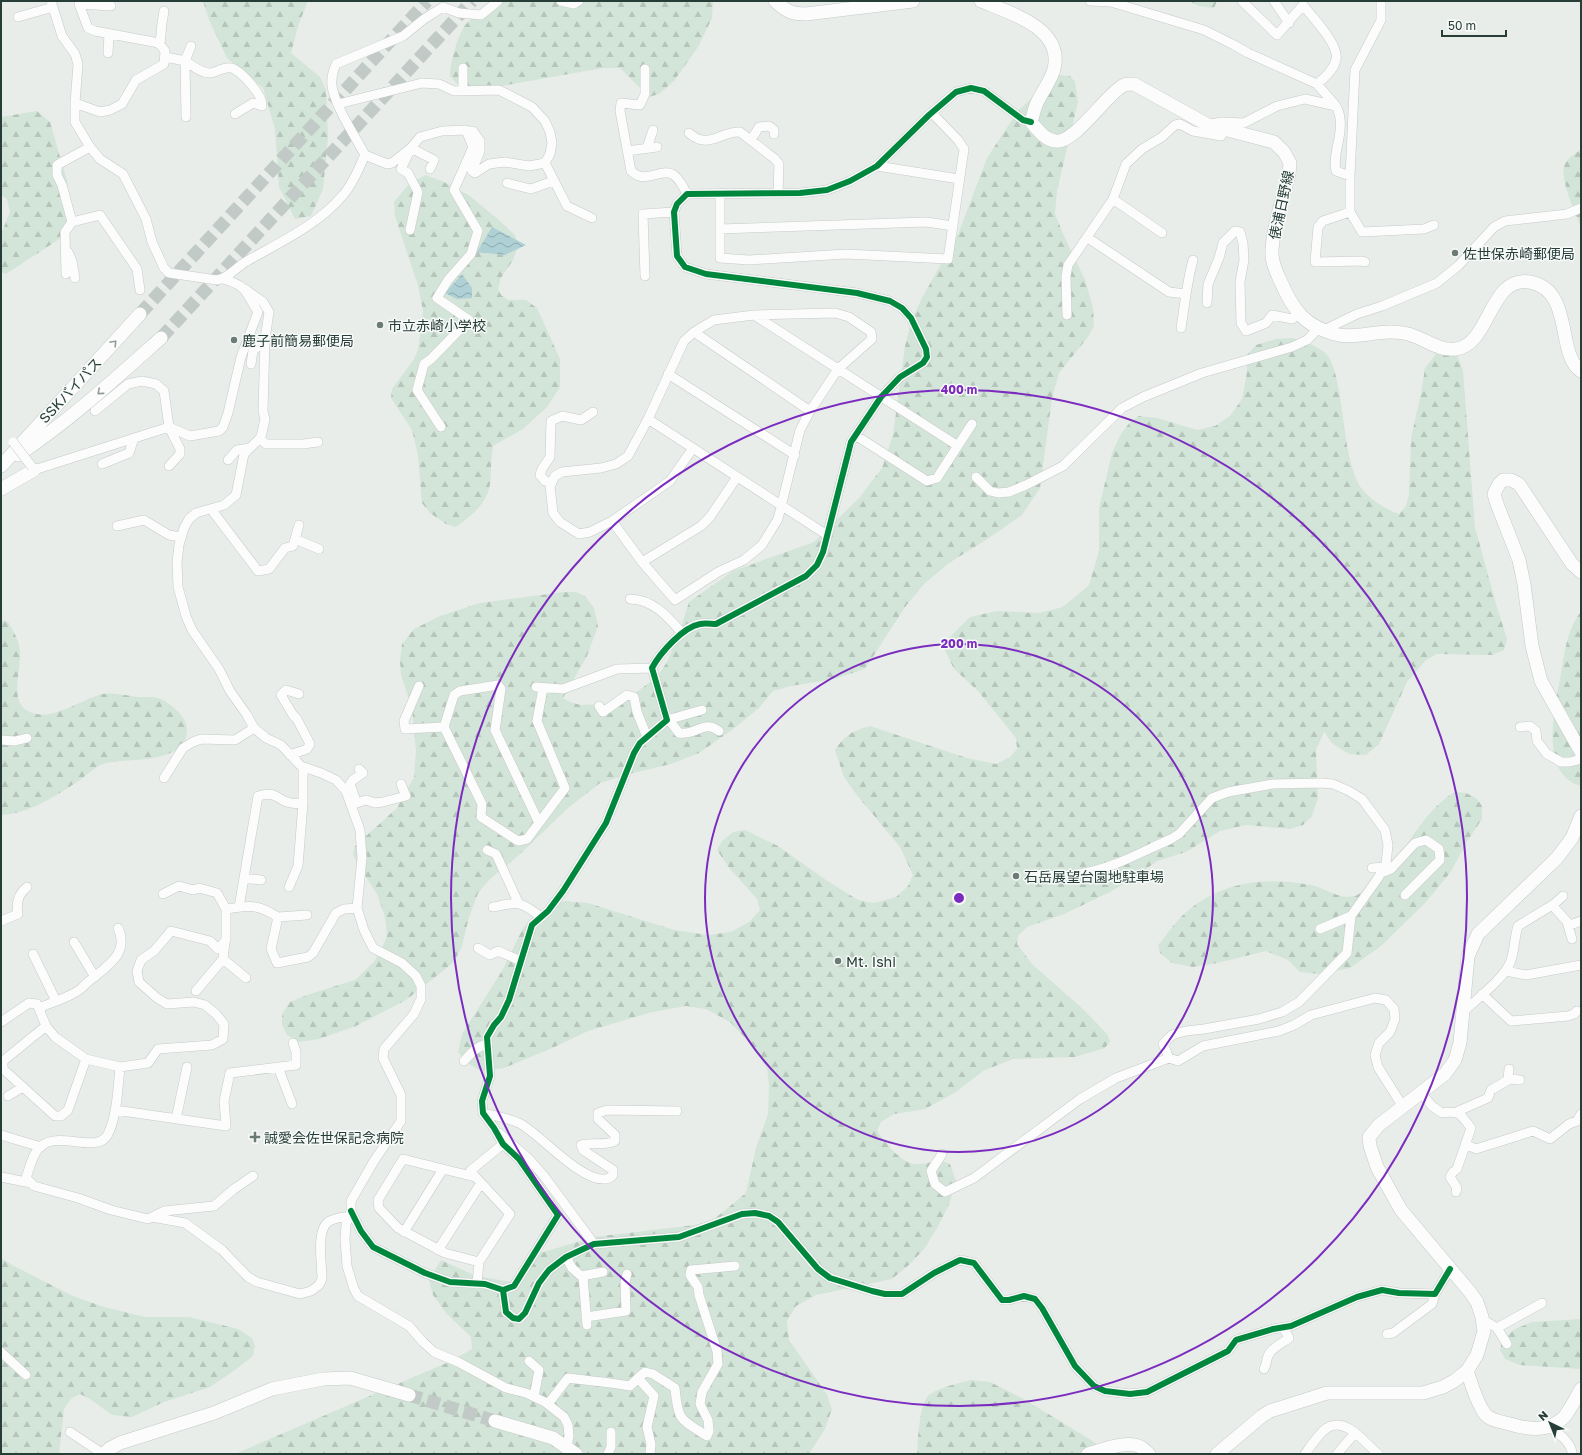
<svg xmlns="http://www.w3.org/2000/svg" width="1582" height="1455" font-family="'Golos Text','Noto Sans JP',sans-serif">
	<defs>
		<pattern id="forest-firs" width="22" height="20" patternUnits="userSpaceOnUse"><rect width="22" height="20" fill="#d3e4d8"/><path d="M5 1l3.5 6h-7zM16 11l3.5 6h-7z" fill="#b5c5ba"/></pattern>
		<pattern id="water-waves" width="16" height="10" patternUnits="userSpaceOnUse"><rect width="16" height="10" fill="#afd0d4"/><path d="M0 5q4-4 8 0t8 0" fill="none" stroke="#8eaaad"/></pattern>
	</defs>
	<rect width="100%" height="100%" fill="#e8edea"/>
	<path fill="url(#forest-firs)" d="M203 1H308L298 26 291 53 320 77 326 90 328 137 323 189 311 216 295 219 279 187 275 129 263 88 227 58 210 22Z
		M501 1H713L712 18 698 47 674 81 659 94 649 97 620 68H603L496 87H460L450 76C450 63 458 33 467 23 476 14 489 6 501 1Z
		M1189 1H1217L1214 8 1199 6Z
		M1060 75 1070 76 1075 82 1078 102 1057 191 1055 214 1064 236 1085 280 1093 308 1094 326 1088 337 1059 373 1052 398 1040 488 1022 515 989 538 949 563 924 584 905 607 865 669 834 679 791 686 773 691 759 708 732 730 699 753 671 764 633 773 600 783 568 808 517 857 491 878 478 893 469 917 462 946 454 962 434 978 406 1000 356 1026 319 1039 299 1042 287 1035 282 1025V1014L290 1002 307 995 355 980 374 962 382 948 387 936 385 917 377 894 357 863 353 854 355 846 397 808 414 777 416 751 412 708 401 675 400 660 402 644 414 629 440 616 480 603 564 592H576L585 596 594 608 598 626 587 656 563 698 570 702 581 705 604 704 624 701 642 688 657 677 667 662 679 634 689 602 733 571 814 542 860 497 882 468 893 435 905 346 912 319 922 298 959 232 987 158 1018 111 1036 94Z
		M37 111 50 122 67 181 72 218 61 238 6 274 1 272V234L10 212 7 199 1 195V117Z
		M1581 150V227C1576 214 1558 177 1565 164 1568 158 1575 153 1581 150Z
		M425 175 442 181 470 196 500 221 515 235 518 247 513 260 501 278 498 289 501 295 508 300H526L537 308 560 359V387L547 407 523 429 493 446C491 459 491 471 490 484 487 504 471 516 456 527L446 524 430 513 422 503 418 455 412 430 391 398 392 389 414 359 418 350 423 311 418 285 395 216 394 202 408 185Z
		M1293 338C1304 342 1320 346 1328 356 1334 365 1337 380 1339 391 1344 418 1346 458 1358 483 1365 497 1385 509 1399 514L1406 506 1409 494 1411 438 1421 394 1425 368 1436 354 1444 351 1456 352 1463 371 1475 527 1496 604 1507 639 1504 650 1492 655 1437 654 1426 660 1407 682 1379 744 1366 755 1349 754 1333 744 1324 732 1316 750 1318 799 1311 817 1303 825 1290 829 1246 825 1220 831 1186 852 1157 861 1135 877 1110 892 1064 914 1027 927 1018 936 1017 944 1032 964 1084 1010 1107 1034 1110 1041 1105 1048 1075 1057 1013 1059 983 1071 956 1092 925 1109 894 1114 881 1122 877 1131C887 1144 902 1166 920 1164 935 1163 936 1158 950 1164L956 1181 949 1205 937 1228 924 1249 910 1264 892 1279 816 1295 796 1306 787 1321 789 1340 826 1393 832 1409 825 1429 809 1454H235L451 1361 472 1349 471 1337 446 1313 433 1295 429 1280 441 1260 476 1276 512 1282 537 1254 594 1237 695 1225 713 1220 746 1193 756 1148 768 1114 769 1085 767 1068 747 1040 730 1022 706 1009 686 1006 652 1012 588 1031 550 1049 504 1068 481 1071 466 1062 458 1052 462 1034 502 971 523 928 540 912 564 901 588 903 674 930 708 935 731 932 749 922 760 910 757 899 730 869 717 850 722 841 733 832 745 830 778 846 826 880 858 900 874 903 896 897 908 886 913 875 900 847 856 794 844 777 835 750C845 735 852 731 870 726L967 758 996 764 1010 757 1017 749 1016 738 978 691 954 669 945 650 944 643 970 617 997 611 1039 613 1063 607 1089 585 1099 551V508L1112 453 1121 434 1130 422 1139 416 1157 418 1197 430 1215 426 1230 416 1242 399 1247 372V355L1256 345 1276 339Z
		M1581 611V786C1538 775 1555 706 1561 674 1563 660 1566 640 1572 627 1574 621 1578 616 1581 611Z
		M1 620 8 622C14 632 20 642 20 653 21 669 10 700 26 710 48 725 81 699 103 694 112 692 129 696 139 697 146 697 157 696 163 700 174 707 188 717 187 732 183 766 126 757 103 764 95 767 87 775 80 780 57 795 29 814 1 815Z
		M1454 792 1466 793 1476 798 1482 806V819L1468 840 1450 873 1425 903 1381 946 1350 968 1320 974 1300 972 1288 960 1266 951 1217 963 1193 967 1172 963 1160 953 1158 945C1166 936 1173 925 1181 917 1217 882 1264 876 1311 885 1326 888 1338 900 1355 896 1359 895 1363 890 1367 888 1378 880 1389 869 1397 858 1416 833 1427 810 1454 792Z
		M1 1258 12 1265 73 1296 104 1307 145 1317H189L238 1329 252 1338 255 1346 253 1356 235 1370 210 1387 164 1402 132 1417 112 1415 90 1399 80 1394 71 1399 64 1409 59 1454H1Z
		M1581 1319V1369L1520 1365 1505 1359 1500 1350 1502 1340 1515 1329 1532 1322Z
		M971 1380 990 1382 1022 1398 1091 1440 1109 1454H917C918 1441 919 1402 930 1394 942 1387 958 1383 971 1380Z"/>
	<path fill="url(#water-waves)" d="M492 227 526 245 505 255 477 252Z
		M462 274 472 288V298L457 299 445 293Z"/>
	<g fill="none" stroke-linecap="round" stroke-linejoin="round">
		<path stroke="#c1cac6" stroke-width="13" stroke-dasharray="13 6" stroke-linecap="butt" d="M140 314 427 1
			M161 338 472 1
			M409 1395 495 1421"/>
		<defs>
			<path id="street" d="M51 1 62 36 75 54 78 64 75 103V122L90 147 100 159 123 174 146 219 152 242 164 268 169 273 217 280C229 278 236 267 247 261 280 242 318 225 343 195 353 184 359 168 365 155 355 136 335 106 332 86 331 78 333 71 336 64L403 36 424 19 443 7 459 13 481 15 498 1
				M561 1 574 4 579 1
				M1090 1 1111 2 1204 30 1234 45 1248 53 1317 84 1336 106
				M1242 1 1277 35 1303 5C1312 17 1340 45 1336 60 1333 71 1324 78 1317 84
				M1274 1 1289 23
				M18 17 53 7
				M160 45 162 23 164 11
				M191 46 185 61C192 65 202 74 211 73 217 72 225 66 232 68 242 72 263 95 262 106L253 103 235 114
				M108 53 109 34
				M166 57 185 61 186 117
				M463 68V91
				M645 69V94L640 105 621 103 620 111 631 171C634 173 636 175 639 176 651 180 665 167 675 176 680 180 684 188 687 194
				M75 103 100 112 110 110 122 104 136 80 164 64 165 51 159 43 95 31 88 28 79 4 111 6
				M338 104 422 83 439 84 454 91 499 90 532 107 545 121 550 132 552 143 550 154 545 163 567 206 592 218
				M1211 124 1222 122 1244 123 1277 106 1305 99 1336 106C1338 110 1340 115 1340 119 1343 136 1332 154 1336 171L1350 176 1355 70 1381 20V1
				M467 131H473L480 141V151L472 171 475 173 489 164 505 162 529 166 545 163
				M689 133C709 151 722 130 740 132L775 159 779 164 778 193
				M751 140 759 127 769 126 774 130V134
				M90 147 57 165V175L62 185 72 222 100 215 137 269 140 290
				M647 148 653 130
				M627 151 657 147
				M365 155 387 164 392 163 411 148 420 137 442 131 466 130 473 147 454 190 478 231 471 254 448 280 437 298 469 320 431 359 424 364 417 390 441 427
				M877 166 959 179
				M1350 176V212L1323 221 1318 227 1315 262 1362 261 1365 262
				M507 183 531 189 553 181
				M720 193V258L749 260 846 254 948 259 964 149 958 140 932 113
				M1350 212 1362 232 1424 229 1434 225
				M720 229 926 222 953 226
				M410 230 418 192 408 173 401 169 411 148 434 160 430 169
				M1162 233 1113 199 1126 164 1142 149 1162 137 1175 125 1180 124 1193 131 1221 136 1225 129
				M1088 238 1169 292 1186 294 1181 328
				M68 252 72 261 75 278
				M66 274 65 232 72 222
				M645 276 643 214 674 212
				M245 289 263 302 269 312 265 339 263 411 265 419 261 437 244 454 236 495 224 505 196 513 189 519 184 528 179 545 177 562 178 587 186 616 192 630 219 669 230 691 247 715 254 728 266 738 281 745 301 766 321 773 336 780 346 791 360 830 362 858 357 908 364 930 373 948 402 963 416 976 421 986V999L414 1014 384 1049 383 1058 401 1095V1121L374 1161 351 1201V1211L346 1224 345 1240 347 1266 354 1289 358 1296 409 1326 423 1342 434 1352 458 1362 506 1388 526 1393 545 1402 564 1417 568 1425 569 1436 567 1447 570 1452
				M1186 294 1190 272 1193 260
				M1207 303 1208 284 1219 258 1223 243 1235 231 1240 232 1243 243 1244 260 1240 282 1241 323 1246 331 1266 323 1272 315 1292 319 1299 313
				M835 313 849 317 871 332 872 339 838 369 810 411 800 430 778 519 762 545 744 560 718 572 675 600 642 562 612 521 590 532 579 534 560 522 553 513 550 486 555 476 562 472 601 468 616 464 628 456 648 419 684 341 694 332 714 320 754 315Z
				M754 315 958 446
				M1067 315 1066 276 1068 265 1113 199
				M1324 330 1357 314 1382 306 1437 283 1459 265 1494 227 1505 221 1567 214 1581 208
				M694 332 810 411
				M251 364 253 351 265 339
				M668 374 795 455
				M95 411 128 384 142 381 156 384 164 391 169 427 180 449V454L169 466
				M648 419 827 535
				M855 435 927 481 937 478 972 424
				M260 439 266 444H303L318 442
				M228 460 237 450 250 448
				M102 464 129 453 134 438
				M32 467 34 470 169 427 190 436 219 431 223 427 228 413 241 357 258 312C245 292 248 286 223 279
				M976 477 990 491 998 493 1009 492 1026 485 1063 466 1122 408 1143 397 1202 373 1292 347 1307 340 1319 328
				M552 483 545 481 540 475 542 469 550 457 551 421 562 416 581 420 593 412
				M211 509 258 571 269 569 285 548 293 546 299 525
				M612 521 670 481 693 448
				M117 526 144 520 169 535 181 537
				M295 539 319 549
				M642 562 701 526 710 517 737 477
				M630 599C654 600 667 616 682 633
				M419 686 404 721 405 729 444 727
				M536 687 563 689 617 669 652 668
				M599 706 603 712 627 695 634 697 637 712 647 737
				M667 720 702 710
				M669 720 679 733C697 736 703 719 719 731
				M1520 727 1530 726 1536 731 1537 741 1547 754 1561 762H1570L1581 759
				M1 740 15 741 27 738
				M290 755 307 749 310 744 297 719 293 715 281 695 286 690 299 694
				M164 778 183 748 193 742 201 739 235 740 254 728
				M355 798 350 784 353 780 363 773 359 769
				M351 805 366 800 375 803 383 802 406 796 401 784
				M539 823 495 730 501 689 498 685 460 691 454 695 444 727 482 804 481 817 518 841 527 839 565 788 537 721 543 688
				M487 850 496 854 518 902
				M1372 868 1384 867
				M1381 873 1391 869 1415 843 1426 840 1439 849 1440 860 1405 895
				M1032 874C1047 875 1063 877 1079 874 1112 869 1141 852 1171 839L1179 834 1212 798 1228 792 1273 784 1322 783 1333 784 1349 791 1362 799 1385 830 1388 845 1386 864 1378 878 1351 916 1347 953 1299 1002 1282 1012 1259 1019 1204 1029 1186 1031 1172 1035 1163 1044 1169 1058
				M244 878 261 880
				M289 887 298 866 303 803
				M163 894 179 886 193 890 199 888 217 893 226 909
				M1552 905 1570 925 1581 921
				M239 907 258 796C279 790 276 801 291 803 295 804 299 803 303 803V767
				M493 907C519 902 519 900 541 917
				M278 917 307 915
				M1 921 18 914C16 904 18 894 27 887
				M1567 922 1572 939
				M1320 929 1351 916
				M74 942 95 977
				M478 948 490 955 498 951 521 961
				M33 954 56 1001
				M223 959 246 978
				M1506 971 1526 975 1581 965
				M196 991 223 959 225 942
				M1482 994 1511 1021 1568 1016 1574 1014 1577 1011
				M39 1008C50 1003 70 997 79 990 83 988 85 984 88 982 106 967 130 954 118 928
				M1463 1012C1476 1000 1504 978 1510 963 1515 951 1514 938 1518 926L1554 904 1563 896
				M1 1022 29 1003 37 1004 46 1026 55 1037 86 1059 120 1067 148 1063 158 1049 212 1045 223 1039 224 1024 216 1014 205 1005 194 1002 167 1004 157 998 139 982 137 971 141 960 154 951 171 931 210 941 218 949 226 940V909C251 906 255 903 278 917L271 949 277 963 308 957 313 953 336 913 344 909 357 908
				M46 1026 3 1061V1069L55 1116H61L68 1110 86 1059
				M464 1061C471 1053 477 1046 488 1044
				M120 1067C118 1086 117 1117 108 1134 97 1157 52 1125 36 1152 31 1160 29 1170 26 1178L34 1186 78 1198 111 1210 148 1219 164 1211 214 1206 234 1189 253 1176
				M278 1067 292 1104
				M1508 1080 1509 1069
				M1421 1093 1432 1106 1442 1113C1460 1110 1461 1115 1471 1128L1457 1169 1453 1172 1450 1177 1457 1188 1456 1192
				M8 1096 23 1087
				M115 1110 226 1126 224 1101 230 1073 296 1065V1052L293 1043
				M1456 1112 1488 1098 1491 1090 1510 1079 1520 1080
				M483 1113C495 1116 508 1118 519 1123 539 1133 581 1182 605 1179 608 1179 611 1177 613 1175V1170L583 1150 581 1145C593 1142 605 1146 615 1141V1135L598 1119V1113L607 1110 677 1111
				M176 1119 187 1067
				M499 1133 529 1159 544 1176 594 1244
				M1 1135 41 1147
				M1465 1144 1476 1149 1533 1131 1550 1139 1569 1124 1577 1121 1581 1114
				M942 1154 931 1171 935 1184 945 1192 974 1178 1080 1099 1116 1078 1169 1058 1178 1061 1203 1046 1279 1031 1294 1025 1311 1015 1375 998 1386 1000 1394 1009 1395 1019 1390 1032 1379 1043 1375 1055 1378 1067 1403 1107
				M1 1177 31 1183
				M475 1177 403 1159 378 1200 379 1208 398 1228 445 1253 479 1262
				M351 1211 361 1231 373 1247 425 1273 450 1282 485 1284 503 1290 514 1286 558 1215 519 1159 503 1144 494 1128 483 1113 482 1101 490 1076 487 1037 494 1025 501 1017 509 1000 532 925 548 911 563 891 606 823 634 753 640 743 667 720 652 668C660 653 683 627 700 624 705 623 711 624 716 624L806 576 817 565 823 552 851 442 881 397 900 377 923 363 927 357 926 349 911 318 902 308 890 301 857 293 706 274 685 267 677 256 674 212 677 204 687 194 800 193 827 190 850 181 877 166 929 115 956 92 971 88 984 91 1023 120 1031 122
				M152 1217 185 1223 222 1250 248 1277 257 1282 300 1294 311 1291 319 1285 322 1279C322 1264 316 1231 328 1222 334 1218 342 1217 349 1216
				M404 1232 443 1169
				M438 1250 481 1183
				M566 1257 572 1268 581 1276 603 1272
				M583 1276 587 1325
				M477 1284 479 1262 510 1214 470 1171 503 1144
				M503 1290 506 1312 513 1318 519 1319 525 1313 539 1283 549 1270 566 1257 594 1244 679 1237 742 1214 755 1213 769 1216 778 1222 818 1269 830 1278 872 1291 885 1294H902L934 1273 960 1260 974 1263 1002 1300H1009L1024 1296 1035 1299 1042 1308 1075 1366 1094 1386 1105 1391 1130 1394 1147 1392 1228 1351 1236 1340 1273 1329 1291 1326 1357 1297 1382 1290 1399 1293 1435 1294 1450 1269
				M586 1317 626 1311 625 1282 627 1274
				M1482 1319 1497 1328 1507 1344
				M1497 1328 1542 1303
				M1387 1334 1393 1333 1432 1304 1435 1294
				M1 1352 26 1375
				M529 1361 539 1370 534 1397
				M1264 1369C1267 1364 1266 1361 1268 1356 1270 1349 1283 1343 1289 1338L1283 1327
				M548 1404 568 1378C589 1381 610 1382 630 1386L638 1378
				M1549 1427C1559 1434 1569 1440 1572 1452
				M70 1432 103 1454
				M608 1454 611 1447V1432
				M650 1454 651 1444 647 1427 654 1396 638 1378 645 1372 653 1374 675 1388C678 1421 680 1419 707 1436L709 1431 708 1420 700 1404 702 1392 718 1364 717 1351 699 1295 698 1287 690 1275 691 1270 735 1266
				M1305 1454C1310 1447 1320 1432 1327 1428 1346 1416 1365 1443 1378 1454
				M1337 1454 1355 1433"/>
			<path id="secondary" d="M775 1C786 11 791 14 806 14L913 1
				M981 1C1010 13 1064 28 1054 69 1051 81 1041 93 1036 105 1034 110 1033 116 1031 122 1038 130 1044 139 1055 141 1074 145 1106 94 1124 85 1127 84 1131 84 1134 84L1208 125 1274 142 1284 152 1290 163 1289 174C1283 198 1273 226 1272 251 1271 261 1276 271 1280 280 1293 310 1304 327 1339 335 1356 338 1372 332 1390 332 1397 332 1407 333 1414 336 1428 341 1440 351 1456 349 1491 344 1489 275 1530 282 1574 290 1556 355 1581 371
				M18 455C69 421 115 379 161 338
				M1 466 140 314
				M1 489 34 470
				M1581 572 1572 564 1519 484 1511 480H1503L1499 484 1494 494 1497 504 1519 560 1524 584 1532 646 1541 681 1581 752
				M1467 1371C1472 1385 1476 1402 1485 1414 1491 1421 1502 1422 1510 1424 1529 1430 1551 1432 1565 1416 1571 1408 1576 1398 1581 1389
				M495 1421 553 1438 576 1454
				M104 1454 109 1449 120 1443 214 1413 272 1389 323 1379 350 1378 409 1395
				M1088 1454C1102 1450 1129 1439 1142 1448 1144 1449 1147 1452 1149 1454
				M1217 1454 1262 1416 1270 1411 1327 1393H1423L1443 1387 1454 1381 1467 1371 1477 1355 1484 1331 1482 1317 1477 1302 1470 1292 1401 1210 1377 1167 1370 1146 1369 1137 1379 1125 1445 1074 1455 1060 1460 1043 1468 956 1478 934 1557 858 1572 838 1581 816"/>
		</defs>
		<use href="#street" stroke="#c5cac7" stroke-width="10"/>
		<use href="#secondary" stroke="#c4cac7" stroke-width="14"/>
		<use href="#street" stroke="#fcfcfc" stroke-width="9"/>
		<use href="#secondary" stroke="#fcfcfc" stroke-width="13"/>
		<defs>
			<path id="street-bridge" d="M13 442 32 467"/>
		</defs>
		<use href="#street-bridge" stroke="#c5cac7" stroke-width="10" stroke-linecap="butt"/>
		<use href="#street-bridge" stroke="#fcfcfc" stroke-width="9"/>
		<defs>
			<path id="cycleway" d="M351 1211 361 1231 373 1247 425 1273 450 1282 485 1284 503 1290 514 1286 558 1215 519 1159 503 1144 494 1128 483 1113 482 1101 490 1076 487 1037 494 1025 501 1017 509 1000 532 925 548 911 563 891 606 823 634 753 640 743 667 720 652 668C660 653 683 627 700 624 705 623 711 624 716 624L806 576 817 565 823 552 851 442 881 397 900 377 923 363 927 357 926 349 911 318 902 308 890 301 857 293 706 274 685 267 677 256 674 212 677 204 687 194 800 193 827 190 850 181 877 166 929 115 956 92 971 88 984 91 1023 120 1031 122
				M503 1290 506 1312 513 1318 519 1319 525 1313 539 1283 549 1270 566 1257 594 1244 679 1237 742 1214 755 1213 769 1216 778 1222 818 1269 830 1278 872 1291 885 1294H902L934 1273 960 1260 974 1263 1002 1300H1009L1024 1296 1035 1299 1042 1308 1075 1366 1094 1386 1105 1391 1130 1394 1147 1392 1228 1351 1236 1340 1273 1329 1291 1326 1357 1297 1382 1290 1399 1293 1435 1294 1450 1269"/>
		</defs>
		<use href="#cycleway" stroke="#f7faf9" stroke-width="8"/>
		<use href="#cycleway" stroke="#00873e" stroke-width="6"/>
	</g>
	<defs><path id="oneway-chevron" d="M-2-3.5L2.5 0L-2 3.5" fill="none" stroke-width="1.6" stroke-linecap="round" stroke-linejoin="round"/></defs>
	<g stroke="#929d9a">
		<use href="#oneway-chevron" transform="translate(114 343) rotate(-47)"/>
		<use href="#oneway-chevron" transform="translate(100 392) rotate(139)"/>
	</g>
	<g fill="none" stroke="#7b2cbf" stroke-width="2">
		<circle cx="959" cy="898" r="254"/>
		<circle cx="959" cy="898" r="508"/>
	</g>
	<g fill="#6b7b76" stroke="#f7faf9" stroke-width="1.5">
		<circle cx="1455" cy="253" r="4"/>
		<circle cx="380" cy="325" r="4"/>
		<circle cx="234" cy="340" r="4"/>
		<circle cx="1016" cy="876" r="4"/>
		<circle cx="838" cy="961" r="4"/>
		<path d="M253 1131h4v4h4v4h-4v4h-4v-4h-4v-4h4z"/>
	</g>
	<g text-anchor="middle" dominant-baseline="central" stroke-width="3" stroke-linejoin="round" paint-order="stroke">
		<g font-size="14" fill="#273e38" stroke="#f7faf9">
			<text transform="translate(1281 205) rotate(-78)">俵浦日野線</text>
			<text transform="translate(70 390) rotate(-47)">SSKバイパス</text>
		</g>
		<g font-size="14" fill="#273e38" stroke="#f7faf9" text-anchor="start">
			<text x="1463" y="253">佐世保赤崎郵便局</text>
			<text x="388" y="325">市立赤崎小学校</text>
			<text x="242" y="340">鹿子前簡易郵便局</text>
			<text x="1024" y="876">石岳展望台園地駐車場</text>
			<text x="846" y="961">Mt. Ishi</text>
			<text x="264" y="1137">誠愛会佐世保記念病院</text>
		</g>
	</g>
	<circle cx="959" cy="898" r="6" fill="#7b2cbf" stroke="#f7faf9" stroke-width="2"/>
	<g font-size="12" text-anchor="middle" font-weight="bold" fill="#7b2cbf" stroke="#f7faf9" stroke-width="3" stroke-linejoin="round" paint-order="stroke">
		<text x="959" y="394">400 m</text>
		<text x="959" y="648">200 m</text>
	</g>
	<rect width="1582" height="1455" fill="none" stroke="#273e38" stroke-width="4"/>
	<g transform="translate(1550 1423) rotate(317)" stroke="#f7faf9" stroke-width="3" paint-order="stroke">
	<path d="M0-3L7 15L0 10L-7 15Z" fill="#273e38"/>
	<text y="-6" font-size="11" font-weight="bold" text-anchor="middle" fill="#273e38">N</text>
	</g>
	<path d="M1442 30v6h64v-6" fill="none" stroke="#273e38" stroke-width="2"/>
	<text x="1448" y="30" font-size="12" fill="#273e38" stroke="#f7faf9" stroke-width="3" paint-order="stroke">50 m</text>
</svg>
